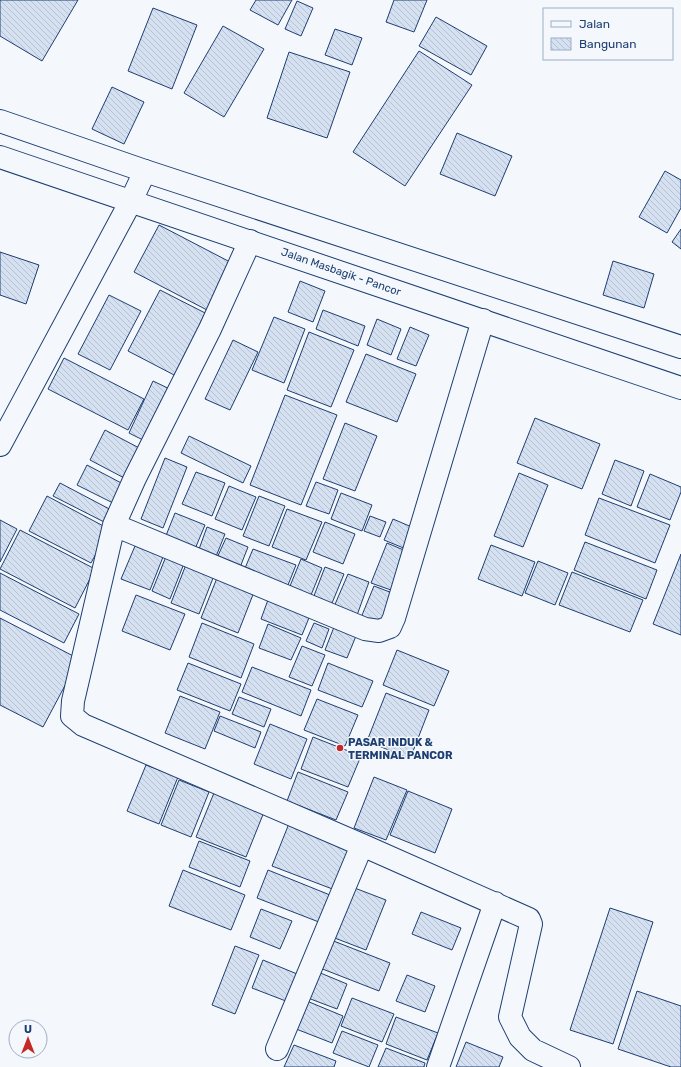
<svg xmlns="http://www.w3.org/2000/svg" width="681" height="1067" font-family="Rubik,sans-serif">
	<defs>
		<pattern id="building-back-hatch" width="6" height="6" patternUnits="userSpaceOnUse"><rect width="6" height="6" fill="#d5e0f0"/><path d="M-1 5l2 2M0 0l6 6M5-1l2 2" fill="none" stroke="#b6c1d1"/></pattern>
	</defs>
	<rect width="100%" height="100%" fill="#f4f7fb"/>
	<path fill="url(#building-back-hatch)" stroke="#1d3f73" d="M0 0H78L42 61 0 36Z
		M256 0H292L278 25 250 10Z
		M394 0H427L414 32 386 22Z
		M297 1 313 8 301 36 285 29Z
		M153 8 197 25 172 89 128 71Z
		M436 17 487 46 471 75 419 46Z
		M223 26 264 49 224 117 184 93Z
		M335 29 362 38 352 65 325 55Z
		M419 51 472 85 405 186 353 152Z
		M289 52 350 72 327 138 267 118Z
		M112 87 144 102 124 144 92 129Z
		M457 133 512 156 495 196 440 174Z
		M665 171 681 180V208L667 233 639 217Z
		M159 225 232 263 207 310 134 272Z
		M681 229V249L672 242Z
		M0 252 39 265 26 304 0 295Z
		M613 261 654 274 644 308 603 295Z
		M300 281 325 291 313 322 288 312Z
		M160 290 211 316 178 377 128 351Z
		M109 295 141 311 110 370 78 354Z
		M323 310 365 326 358 346 316 329Z
		M274 317 305 329 284 383 252 370Z
		M377 319 401 329 391 355 367 345Z
		M410 327 429 335 416 366 397 359Z
		M309 332 354 350 331 407 287 390Z
		M233 340 258 352 230 410 205 399Z
		M366 354 416 374 397 422 346 402Z
		M64 358 144 399 128 430 48 389Z
		M153 381 176 392 151 444 129 433Z
		M285 395 337 415 301 505 250 485Z
		M535 418 600 444 582 489 517 463Z
		M345 423 377 436 355 491 323 479Z
		M105 430 143 450 128 480 90 460Z
		M189 436 251 466 243 483 181 453Z
		M165 458 187 467 163 528 141 519Z
		M615 460 644 471 631 506 602 494Z
		M87 465 127 486 117 505 77 485Z
		M196 472 225 483 212 516 182 504Z
		M519 473 548 485 523 547 494 536Z
		M650 474 681 487V492L670 520 637 507Z
		M316 482 338 490 329 514 306 506Z
		M60 483 117 513 110 525 53 496Z
		M229 486 256 497 242 530 215 519Z
		M341 493 372 505 362 531 331 519Z
		M47 496 109 529 91 563 29 531Z
		M259 496 285 506 269 546 243 536Z
		M599 498 670 525 655 563 585 535Z
		M287 509 322 522 306 560 272 547Z
		M175 513 205 525 195 549 165 538Z
		M370 516 386 522 380 537 364 531Z
		M393 519 414 528 406 549 384 540Z
		M0 520 17 529 0 562Z
		M325 522 355 534 343 564 313 552Z
		M207 527 225 534 215 559 198 552Z
		M20 530 95 569 75 608 0 569Z
		M226 538 248 547 239 570 216 560Z
		M585 542 657 570 646 599 574 570Z
		M387 543 406 551 391 590 371 583Z
		M491 545 535 562 522 596 478 579Z
		M135 546 163 557 150 590 121 579Z
		M253 549 296 565 286 590 243 573Z
		M167 554 185 561 170 599 152 591Z
		M681 554V635L653 624Z
		M301 559 322 568 309 600 288 591Z
		M538 561 568 573 555 605 525 593Z
		M187 562 215 573 199 614 171 603Z
		M325 567 344 574 330 608 312 601Z
		M572 572 643 600 630 632 559 605Z
		M0 573 79 614 64 643 0 610Z
		M348 574 369 582 356 618 333 609Z
		M217 578 254 592 238 633 201 618Z
		M374 586 395 594 382 629 360 620Z
		M136 595 185 614 170 650 122 631Z
		M269 597 311 613 302 635 261 619Z
		M0 618 79 659 43 727 0 705Z
		M202 623 254 644 241 678 189 657Z
		M314 623 329 629 322 648 306 641Z
		M268 624 301 638 291 660 259 648Z
		M334 627 356 636 347 658 325 650Z
		M302 646 325 655 312 686 289 677Z
		M397 650 449 671 434 706 383 685Z
		M188 663 241 684 230 711 177 690Z
		M328 663 373 681 362 707 318 690Z
		M252 667 311 690 301 716 242 692Z
		M386 693 429 710 410 759 367 741Z
		M180 696 220 712 205 749 165 733Z
		M239 697 271 709 264 727 232 714Z
		M317 699 358 715 345 746 304 730Z
		M220 716 261 732 255 748 214 731Z
		M270 724 307 739 291 779 254 764Z
		M313 737 361 756 348 787 301 769Z
		M146 765 178 777 159 824 127 811Z
		M298 772 348 792 336 820 287 801Z
		M374 777 407 790 386 840 354 828Z
		M179 780 209 792 191 837 161 825Z
		M216 788 266 807 246 857 196 837Z
		M408 791 452 809 435 853 390 835Z
		M290 821 353 846 335 890 272 866Z
		M199 841 250 861 240 887 189 867Z
		M183 870 245 895 231 930 169 906Z
		M268 870 335 897 324 924 257 898Z
		M352 887 386 900 366 950 332 937Z
		M610 908 653 922 613 1044 570 1030Z
		M261 909 292 921 280 949 250 937Z
		M421 912 461 928 452 950 412 934Z
		M331 940 390 963 379 991 320 968Z
		M235 946 259 955 235 1014 212 1005Z
		M263 960 302 976 291 1003 252 988Z
		M318 972 347 984 337 1009 308 998Z
		M407 975 435 986 425 1012 396 1001Z
		M637 991 681 1006V1067H671L618 1049Z
		M352 998 394 1014 382 1042 341 1026Z
		M302 999 343 1016 332 1043 291 1027Z
		M396 1017 438 1033 427 1060 386 1044Z
		M342 1031 378 1045 369 1067 333 1053Z
		M466 1042 503 1057 499 1067H456Z
		M294 1045 336 1061 334 1067H284Z
		M386 1048 425 1063 424 1067H378Z"/>
	<g fill="none" stroke-linecap="round" stroke-linejoin="round">
		<defs>
			<path id="street" d="M250 241 210 329 135 478 114 525 73 701 72 716 83 725 362 845 529 919 531 924 510 1017 520 1037 533 1050 569 1067
				M0 445 131 201 145 171
				M114 525 365 629 379 631 390 627 394 618 483 320
				M277 1049 362 845
				M438 1067 495 903"/>
			<path id="primary" d="M0 121 145 171 681 347
				M0 157 681 388"/>
		</defs>
		<use href="#street" stroke="#1d3f73" stroke-width="24"/>
		<use href="#primary" stroke="#1d3f73" stroke-width="24"/>
		<use href="#street" stroke="#f4f7fb" stroke-width="22"/>
		<use href="#primary" stroke="#f4f7fb" stroke-width="22"/>
	</g>
	<circle fill="#c62828" stroke="#f4f7fb" stroke-width="1.5" cx="340" cy="748" r="4"/>
	<g text-anchor="middle" dominant-baseline="central" stroke-width="3" stroke-linejoin="round" paint-order="stroke">
		<g font-size="11" fill="#1d3f73" stroke="#f4f7fb">
			<text transform="translate(341 272) rotate(19)">Jalan Masbagik - Pancor</text>
		</g>
		<g font-size="11" font-weight="bold" fill="#1d3f73" stroke="#f4f7fb" text-anchor="start">
			<text x="348" y="742">PASAR INDUK &amp;<tspan x="348" dy="13">TERMINAL PANCOR</tspan></text>
		</g>
	</g>
	<rect x="543" y="8" width="130" height="52" fill="#f4f7fb" stroke="#9eadc5"/>
	<rect x="551" y="21" width="20" height="6" fill="#f4f7fb" stroke="#9eadc5"/>
	<text x="579" y="28" font-size="12" fill="#1d3f73">Jalan</text>
	<rect x="551" y="38" width="20" height="12" fill="url(#building-back-hatch)" stroke="#9eadc5"/>
	<text x="579" y="48" font-size="12" fill="#1d3f73">Bangunan</text>
	<g transform="translate(28 1039)"><circle r="19" fill="#f4f7fb" stroke="#9eadc5"/>
	<path d="M0-3L7 15L0 10L-7 15Z" fill="#c62828"/>
	<text y="-6" font-size="11" font-weight="bold" text-anchor="middle" fill="#1d3f73">U</text>
	</g>
</svg>
